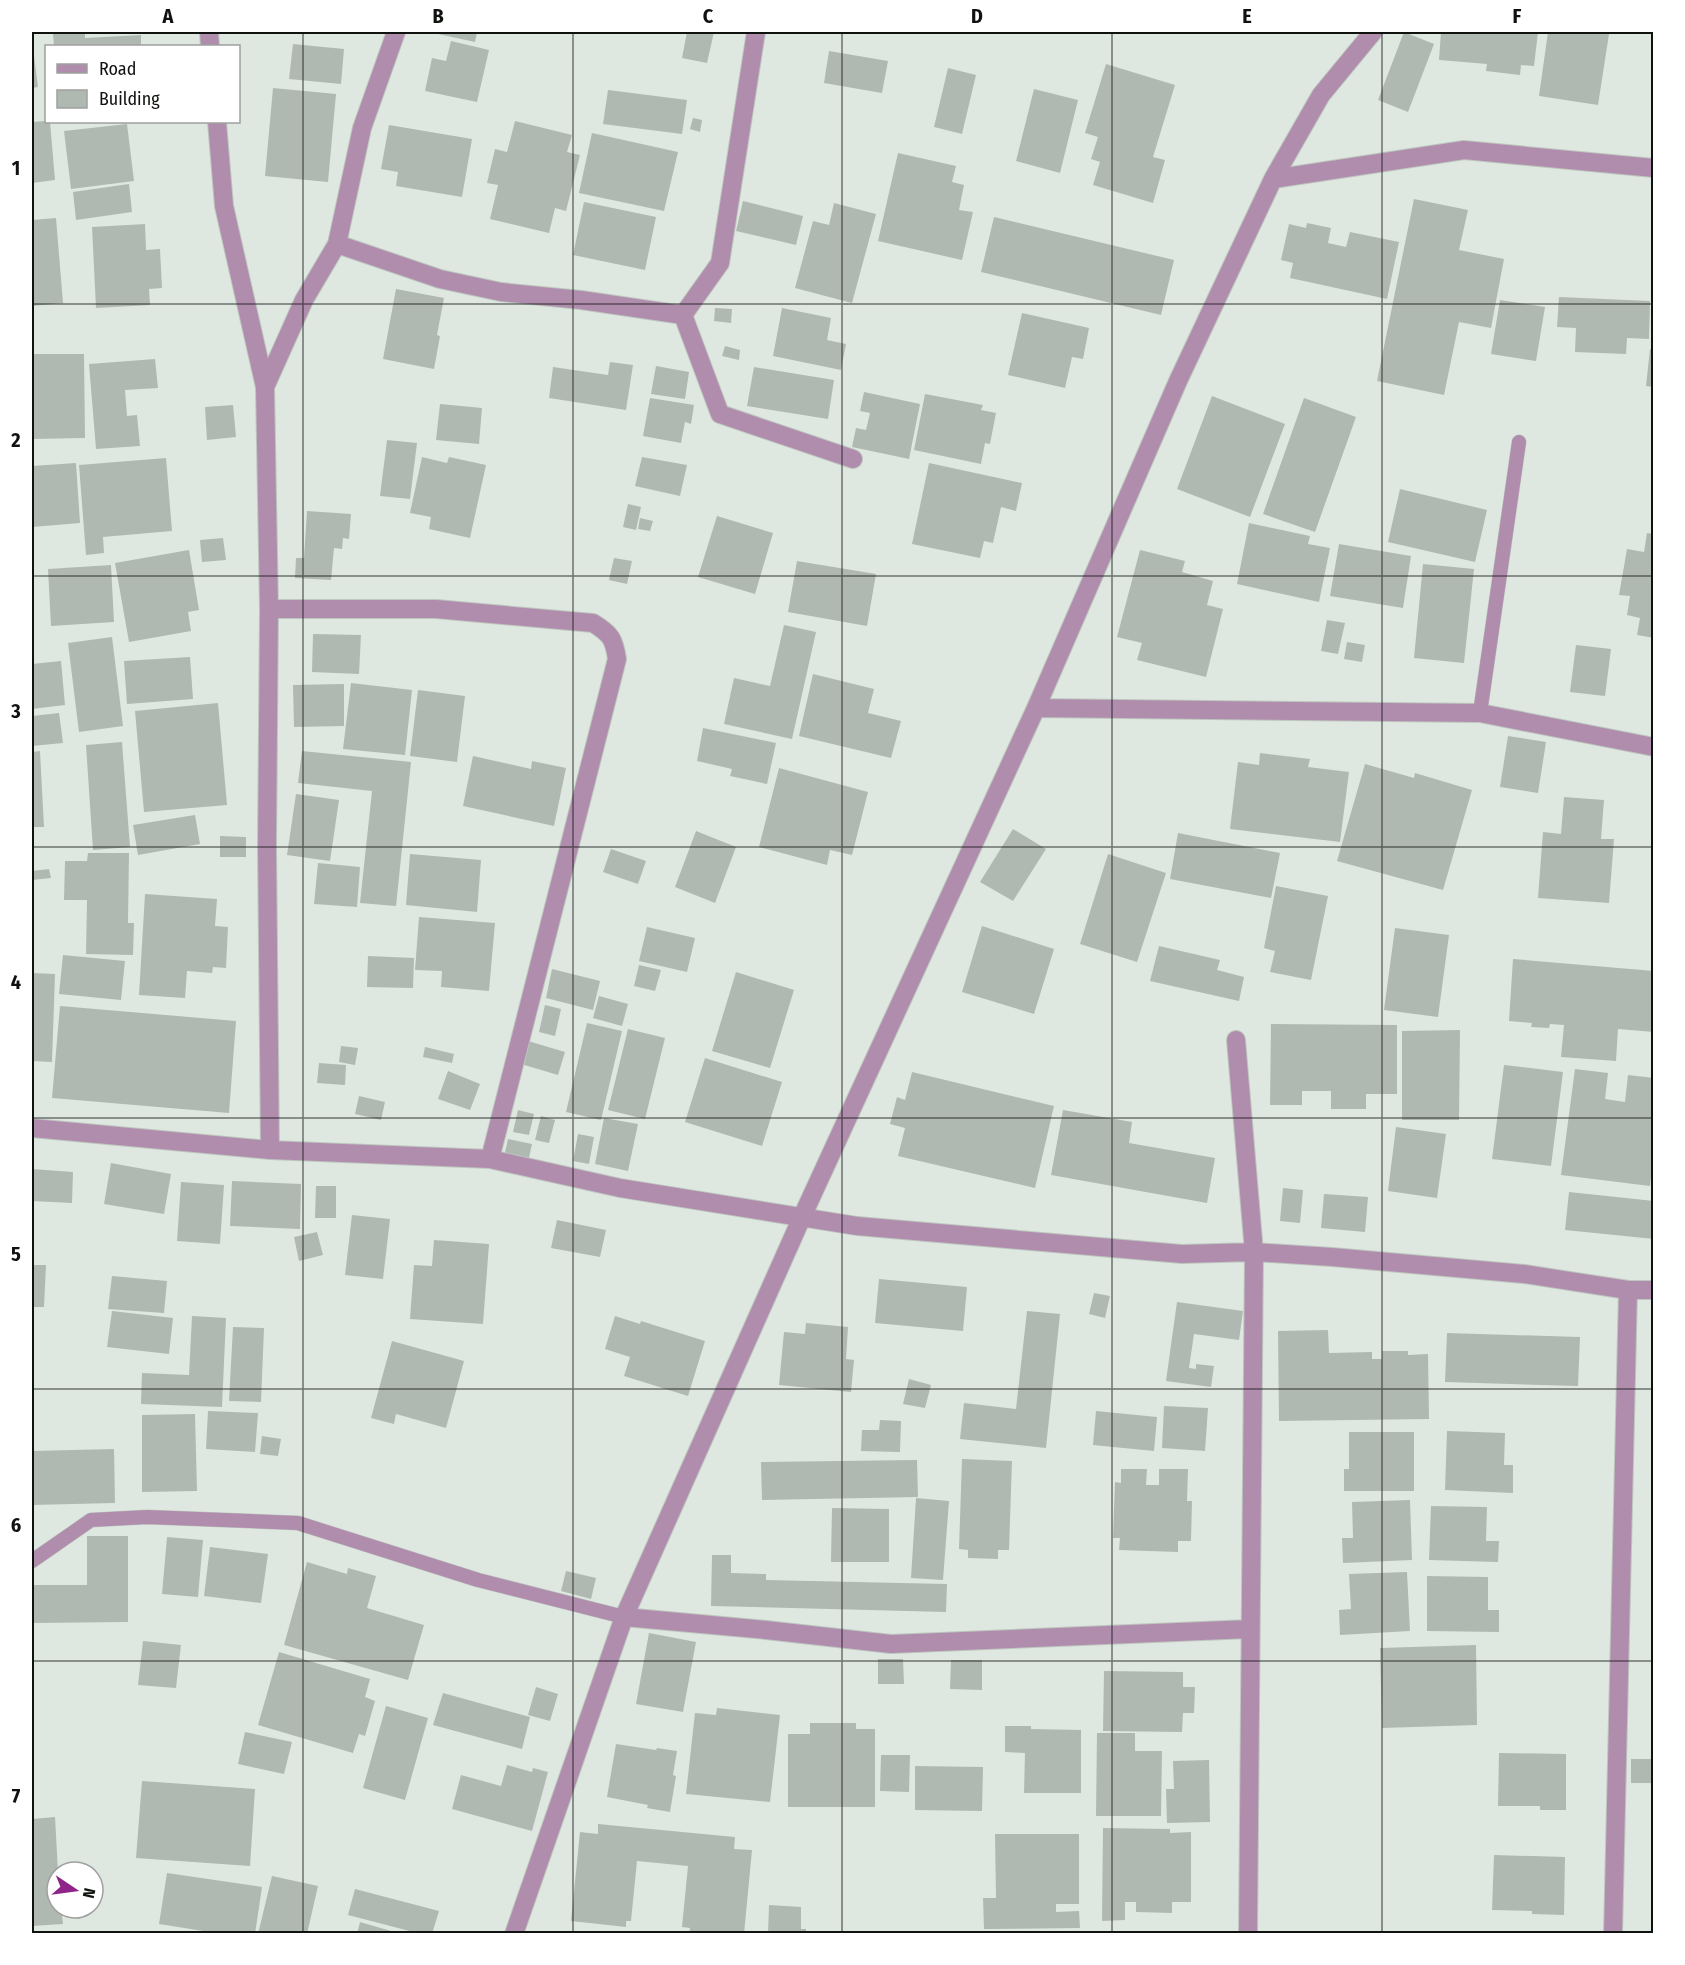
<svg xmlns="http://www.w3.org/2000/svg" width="1685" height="1965" font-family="'Fira Sans Condensed',sans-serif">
	<rect width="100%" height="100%" fill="#dee8e0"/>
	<path fill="#b0b9b1" d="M429 32H477L475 42Z
		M687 32H714L707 63 682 58Z
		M1404 32 1434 44 1408 112 1378 100Z
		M1441 32H1538L1534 66 1521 65 1520 75 1486 71 1487 64 1439 60Z
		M1548 32H1590L1609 34 1598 105 1539 96Z
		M85 33V38L141 35V46H54L53 34Z
		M451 41 489 50 477 102 425 91 432 58 446 61Z
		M293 44 344 49 341 84 289 79Z
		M32 48H33L38 87 32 88Z
		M829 51 888 61 882 93 824 83Z
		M1106 64 1175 85 1153 157 1165 160 1153 203 1093 185 1100 162 1091 159 1098 137 1085 133Z
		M948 68 976 75 962 134 934 127Z
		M273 88 336 94 328 182 265 176Z
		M1034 89 1078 100 1060 173 1016 161Z
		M608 90 687 100 682 134 603 124Z
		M693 118 702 120 700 132 690 129Z
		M46 121 50 122 55 180 32 183V122Z
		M515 121 572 135 567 152 580 155 566 211 555 208 549 233 490 219 498 185 487 183 495 149 507 152Z
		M127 124 134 181 71 189 64 131Z
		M389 125 472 139 462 197 396 186 398 172 381 169Z
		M592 133 678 152 664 211 579 193Z
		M898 153 956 166 952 182 964 185 959 210 973 212 962 260 878 241Z
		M129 184 132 212 76 220 73 192Z
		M1414 199 1468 210 1459 250 1504 259 1491 328 1459 322 1444 395 1377 381Z
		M743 201 803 216 796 245 736 231Z
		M584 202 656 217 645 270 573 255Z
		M834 203 876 214 852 303 795 288 813 221 829 225Z
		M994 217 1174 260 1161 315 981 272Z
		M56 218 63 303 32 306V220Z
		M1307 223 1331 228 1328 243 1346 247 1350 232 1399 242 1387 299 1290 278 1293 263 1281 260 1289 224 1306 228Z
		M145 224 146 250 160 249 162 288 149 289 150 305 96 308 92 227Z
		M396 289 444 298 437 335 440 336 434 369 383 359Z
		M1559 297 1650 301 1649 339 1627 338 1626 354 1575 352 1576 328 1557 327Z
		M1500 300 1545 307 1536 361 1491 354Z
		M715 308 732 309 731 323 714 321Z
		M782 308 831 318 827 340 846 344 841 370 773 356Z
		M1022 313 1089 328 1083 359 1072 357 1065 388 1008 375Z
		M725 346 740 350 739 360 722 356Z
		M1650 349H1654V387L1646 386Z
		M32 354H84L85 438 32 439Z
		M155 359 158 388 125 390 127 416 137 415 140 446 96 449 89 364Z
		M610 362 633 365 626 410 549 398 553 367 608 375Z
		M656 366 689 372 685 399 651 394Z
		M754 367 834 380 828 419 747 406Z
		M864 392 920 404 909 459 852 447 856 428 866 430 870 413 860 411Z
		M925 394 983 405 981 410 996 413 990 444 985 443 981 464 914 450Z
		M1212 396 1285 424 1250 517 1177 489Z
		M650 398 694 405 691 424 685 422 681 443 643 436Z
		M1304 398 1356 417 1315 532 1263 514Z
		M440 404 482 408 479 444 436 440Z
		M233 405 236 437 207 440 205 407Z
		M387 440 417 443 410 499 380 496Z
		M422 457 447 463 449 457 486 465 470 538 429 529 431 517 410 513Z
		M642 457 687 465 680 496 635 486Z
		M166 458 172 531 103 537 104 553 86 555 79 465Z
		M76 463 80 523 32 527V466Z
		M929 463 1022 483 1016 511 1001 507 993 543 984 541 980 558 912 544Z
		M1400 489 1487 510 1475 562 1388 542Z
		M628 504 641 507 636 530 623 527Z
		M307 511 351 514 349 539 343 538 342 549 334 548 331 580 295 578 296 558H304Z
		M717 516 773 533 755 594 698 577Z
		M640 518 653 521 650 531 638 529Z
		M1249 523 1310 536 1308 544 1330 548 1319 602 1237 584Z
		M1647 533 1654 534V638L1637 635 1640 618 1627 615 1630 596 1619 595 1627 549 1644 552Z
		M223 538 226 560 202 562 200 540Z
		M1339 544 1411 556 1403 608 1330 596Z
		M189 550 199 610 188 612 191 631 129 642 115 563Z
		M1140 550 1185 561 1182 572 1213 581 1207 605 1223 609 1206 677 1137 660 1142 643 1117 637Z
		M614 558 632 561 627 584 609 580Z
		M797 561 876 574 867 626 788 612Z
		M1423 564 1474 569 1464 663 1414 658Z
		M111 565 114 622 51 626 48 569Z
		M1327 620 1345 623 1338 654 1321 651Z
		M784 625 816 632 792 739 724 724 734 678 770 686Z
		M313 634 361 635 359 674 312 672Z
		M112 637 123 726 79 732 68 643Z
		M1347 642 1365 645 1362 662 1344 659Z
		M1576 645 1611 649 1605 696 1570 692Z
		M190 657 193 699 127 704 124 661Z
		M61 661 65 705 32 709V664Z
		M813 674 874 689 868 713 901 721 891 758 799 736Z
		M351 683 412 690 405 755 343 749Z
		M344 684V726L294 727 293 685Z
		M418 690 465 696 457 762 410 756Z
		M218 703 227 805 144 812 135 711Z
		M59 713 63 743 32 746V716Z
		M703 728 776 743 767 784 730 776 732 769 697 761Z
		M1508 736 1546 742 1538 793 1500 787Z
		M122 742 130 847 93 850 86 745Z
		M40 751 44 827H32V752Z
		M302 751 411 762 396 906 360 903 372 791 298 783Z
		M1260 753 1310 759 1308 767 1349 772 1340 842 1230 829 1238 762 1259 765Z
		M473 756 531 769 532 761 566 768 554 826 463 806Z
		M1365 764 1414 778 1415 773 1472 790 1443 890 1337 861Z
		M779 768 868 792 852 855 830 850 827 865 759 847Z
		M296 794 339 800 330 861 287 855Z
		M1564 797 1604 800 1601 839H1614L1609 903 1538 898 1543 832 1561 834Z
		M195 815 200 844 138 855 133 825Z
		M1013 829 1046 849 1013 901 980 882Z
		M696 831 736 847 715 903 675 887Z
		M1178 833 1280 853 1271 898 1170 879Z
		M220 836 246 837V857H220Z
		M611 849 646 861 638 884 603 872Z
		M88 853H129L128 923H134L133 955 86 954 87 900H64L65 861H87Z
		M410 854 481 860 477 912 406 905Z
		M1108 854 1166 873 1137 962 1080 944Z
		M318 863 360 867 357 907 314 904Z
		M49 869 51 878 32 880V871Z
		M1276 886 1328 896 1311 980 1270 972 1275 951 1264 948Z
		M145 894 217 899 215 926 228 927 226 968 213 967 212 973 187 971 185 998 139 995Z
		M419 917 495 923 489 991 441 987 442 971 415 970Z
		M982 926 1054 949 1034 1014 962 992Z
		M647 927 695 938 687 972 639 961Z
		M1395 928 1449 935 1438 1017 1384 1010Z
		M1159 946 1220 960 1217 970 1244 977 1239 1001 1150 981Z
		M63 955 125 961 121 1000 59 994Z
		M368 956 414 958 413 988 367 987Z
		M1513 959 1654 971V1032L1618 1029 1616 1061 1561 1057 1564 1025 1550 1024 1549 1028 1531 1027 1532 1023 1509 1021Z
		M639 965 661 970 655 991 634 986Z
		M552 969 600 981 593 1010 546 998Z
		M736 972 794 990 770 1068 712 1051Z
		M32 973 55 974 52 1062 32 1061Z
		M599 996 628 1004 622 1026 593 1018Z
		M545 1005 561 1009 555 1036 539 1032Z
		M60 1006 236 1021 229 1113 52 1098Z
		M587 1023 622 1031 601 1120 566 1112Z
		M1271 1024 1397 1025V1094H1366V1109H1331V1091H1302V1105H1270Z
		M628 1029 665 1038 645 1119 608 1110Z
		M1460 1030 1459 1120H1402V1031Z
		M528 1041 565 1052 558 1075 521 1064Z
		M341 1046 358 1048 355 1065 339 1062Z
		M425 1047 454 1054 452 1063 423 1057Z
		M705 1058 782 1082 762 1146 685 1122Z
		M319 1063 346 1065 345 1085 317 1083Z
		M1504 1065 1563 1072 1551 1166 1492 1159Z
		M1575 1069 1608 1073 1605 1099 1625 1102 1628 1075 1654 1078V1153L1650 1186 1561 1175Z
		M448 1071 480 1084 470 1110 438 1099Z
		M912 1072 1054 1106 1035 1188 898 1156 905 1128 890 1124 897 1097 905 1100Z
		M359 1096 385 1102 381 1120 355 1114Z
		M518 1110 534 1114 529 1135 513 1132Z
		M1063 1110 1132 1122 1129 1143 1215 1158 1207 1203 1051 1175Z
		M541 1116 555 1120 549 1143 535 1140Z
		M604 1118 638 1124 628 1171 595 1164Z
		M1396 1127 1446 1134 1437 1198 1388 1191Z
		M578 1134 594 1137 589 1164 573 1161Z
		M508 1139 532 1144 528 1162 504 1157Z
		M111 1163 171 1174 164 1214 104 1204Z
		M32 1169 73 1172 72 1203 32 1201Z
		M232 1181 301 1184 300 1229 230 1226Z
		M181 1182 224 1185 220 1244 177 1241Z
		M316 1186H336V1218H315Z
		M1283 1188 1303 1190 1300 1223 1280 1221Z
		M1569 1192 1654 1201V1239L1565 1230Z
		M1324 1194 1368 1197 1365 1232 1321 1228Z
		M352 1215 390 1219 383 1279 345 1275Z
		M557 1220 606 1230 600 1257 551 1248Z
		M317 1232 323 1255 299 1261 294 1237Z
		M434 1240 489 1244 483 1324 410 1319 414 1265 432 1266Z
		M32 1265H46L44 1307H32Z
		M112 1276 167 1281 164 1313 108 1309Z
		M879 1279 967 1287 963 1331 875 1323Z
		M1094 1293 1110 1296 1105 1318 1089 1314Z
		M1177 1302 1243 1311 1239 1340 1194 1334 1189 1368 1196 1369V1364L1214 1366 1211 1387 1166 1381Z
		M112 1311 173 1318 169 1354 107 1347Z
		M1027 1311 1060 1314 1046 1448 960 1439 964 1403 1016 1409Z
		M192 1316 226 1318 222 1407 141 1404 142 1373 189 1375Z
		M615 1316 640 1324 641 1321 705 1341 688 1396 624 1376 630 1357 605 1349Z
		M806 1323 848 1327 846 1359 854 1360 851 1392 779 1385 784 1332 805 1334Z
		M233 1327 264 1328 261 1402 229 1401Z
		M1328 1330 1329 1353 1372 1352V1359H1382V1351H1408V1355L1428 1354 1429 1419 1279 1421 1278 1331Z
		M1447 1333 1580 1337 1578 1386 1445 1382Z
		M392 1341 464 1361 446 1428 396 1414 394 1424 371 1418Z
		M909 1379 931 1385 925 1408 903 1404Z
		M1164 1406 1208 1408 1205 1451 1162 1448Z
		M208 1411 258 1413 255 1452 206 1449Z
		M1096 1411 1157 1417 1154 1451 1093 1445Z
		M195 1414 197 1491 142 1492V1415Z
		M880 1420 901 1421 900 1452 861 1451 862 1430H879Z
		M1447 1431 1505 1433 1504 1465H1513V1493L1445 1490Z
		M1349 1432H1414V1491H1344V1469H1349Z
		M262 1436 281 1439 278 1456 260 1454Z
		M114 1449 115 1503 32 1505V1451Z
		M962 1459 1012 1461 1009 1550H998V1559L968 1558V1550L959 1549Z
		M917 1460 918 1497 762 1500 761 1462Z
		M1121 1469H1147L1146 1485H1159V1469H1188L1187 1501H1192L1191 1541H1178V1552L1119 1550 1120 1538H1113L1115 1482 1121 1483Z
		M916 1498 949 1501 943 1580 911 1578Z
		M1410 1500 1412 1560 1343 1563 1342 1538H1353L1352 1502Z
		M1431 1506 1487 1507 1486 1541H1499L1498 1562 1429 1560Z
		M832 1508 889 1509V1562H831Z
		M87 1536H128V1622L32 1623V1585H87Z
		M167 1537 203 1540 198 1597 162 1594Z
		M210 1547 268 1554 261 1603 204 1596Z
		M712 1555H731V1573L766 1574V1580L947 1584 946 1612 711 1606Z
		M307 1562 347 1574 348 1568 376 1576 367 1608 424 1625 408 1680 284 1645Z
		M566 1571 596 1578 591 1599 561 1591Z
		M1407 1572 1410 1631 1340 1635 1339 1610 1351 1609 1349 1574Z
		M1427 1576 1488 1577V1610H1499V1632L1427 1631Z
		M649 1633 696 1642 683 1712 636 1704Z
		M143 1641 181 1645 176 1688 138 1685Z
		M1476 1645 1477 1725 1382 1728 1380 1648Z
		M279 1652 370 1679 365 1697 375 1701 365 1736 359 1734 353 1753 258 1725Z
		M878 1659H903L904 1684H878Z
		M951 1660H982V1690L950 1689Z
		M1104 1671 1183 1672V1687H1195L1194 1713H1183L1182 1732 1103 1731Z
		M536 1687 558 1694 550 1721 528 1715Z
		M443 1693 530 1717 522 1749 433 1725Z
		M386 1706 428 1718 405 1800 363 1788Z
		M717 1708 780 1715 770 1802 686 1794 695 1713 716 1715Z
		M810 1723H856V1729H875V1807H788V1734H810Z
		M1005 1726H1031V1729L1081 1730V1793H1024L1025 1753 1005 1752Z
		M245 1732 292 1742 284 1774 238 1764Z
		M1097 1733H1135V1751H1162L1161 1816H1096Z
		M616 1744 656 1750 657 1748 677 1751 673 1775 676 1776 670 1812 647 1808 648 1805 607 1797Z
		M1499 1753 1566 1754V1810H1540V1806H1498Z
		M881 1755H910L909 1792 880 1791Z
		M1631 1759H1654V1783H1631Z
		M1209 1760 1210 1822 1167 1823 1166 1789H1174L1173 1761Z
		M507 1765 532 1772 533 1768 548 1772 532 1831 452 1809 461 1775 501 1786Z
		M915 1766 983 1767 982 1811 915 1810Z
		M142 1781 255 1789 250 1866 136 1858Z
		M55 1817 58 1872 57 1908H73L74 1915 62 1916 63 1924 32 1926V1819Z
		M598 1824 735 1837 734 1849 752 1850 744 1934H689L690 1928 682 1927 688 1866 637 1861 631 1921H626V1927L571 1921 580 1832 598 1834Z
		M1103 1828 1170 1829V1833L1191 1832V1902H1172V1913L1136 1912V1902H1125V1920L1102 1921Z
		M995 1834H1079V1904H1056V1912L1079 1911 1080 1928 984 1929 983 1898H996Z
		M1494 1855 1565 1857 1564 1915 1532 1914V1911L1492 1910Z
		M167 1873 262 1887 255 1934H222L159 1924Z
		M272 1876 318 1886 307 1934H258Z
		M355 1889 439 1911 432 1934H421L348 1915Z
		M769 1905 801 1907V1929H806V1934H768Z
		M360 1922 398 1933 397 1934H357Z"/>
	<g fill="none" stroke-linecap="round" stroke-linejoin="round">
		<defs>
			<path id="lane" d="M1480 713 1519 442
				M32 1561 91 1520 147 1517 298 1523 478 1580 624 1617"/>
			<path id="street" d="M209 32 210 46
				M217 122 224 206 265 387
				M1273 179 1464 150 1654 168
				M337 244 440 279 501 292 581 300 683 315 720 263 756 32
				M683 315 720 414 853 459
				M269 609H436L593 623C611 634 614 639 617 659L490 1159
				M1036 708 1480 713 1654 747
				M1236 1040 1254 1252 1248 1934
				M32 1128 270 1150 490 1159 620 1188 857 1226 1182 1254 1254 1252 1332 1257 1524 1274 1628 1290H1654
				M270 1150 267 846 269 609 265 387 304 300 337 244 362 128 396 32
				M624 1617 766 1630 891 1644 1250 1629
				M514 1934 624 1617 802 1217 1036 708 1178 381 1273 179 1321 95 1373 32
				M1613 1934 1628 1290"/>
		</defs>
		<use href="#lane" stroke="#bdc6bf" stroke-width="15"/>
		<use href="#street" stroke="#bdc6bf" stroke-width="20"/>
		<use href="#lane" stroke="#b18dad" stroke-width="14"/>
		<use href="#street" stroke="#b18dad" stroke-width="18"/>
	</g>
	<path fill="none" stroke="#0f120f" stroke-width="1.5" stroke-opacity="0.55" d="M303 32V1934M573 32V1934M842 32V1934M1112 32V1934M1382 32V1934M32 304H1654M32 576H1654M32 847H1654M32 1118H1654M32 1389H1654M32 1661H1654"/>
	<rect width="1685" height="1965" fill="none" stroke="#ffffff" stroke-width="66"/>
	<rect x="45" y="45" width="195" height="78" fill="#ffffff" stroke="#9fa09f" stroke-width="1.5"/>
	<rect x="57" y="64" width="30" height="9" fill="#b18dad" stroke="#9fa09f" stroke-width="1.5"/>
	<text x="99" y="75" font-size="18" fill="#0f120f">Road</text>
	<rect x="57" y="90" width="30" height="18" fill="#b0b9b1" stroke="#9fa09f" stroke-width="1.5"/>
	<text x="99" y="105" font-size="18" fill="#0f120f">Building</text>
	<g transform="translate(75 1890) rotate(103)"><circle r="28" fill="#ffffff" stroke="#9fa09f" stroke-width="1.5"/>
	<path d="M0-4.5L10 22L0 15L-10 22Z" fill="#8f2589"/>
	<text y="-9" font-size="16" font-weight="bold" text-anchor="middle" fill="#0f120f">N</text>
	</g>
	<rect x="33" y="33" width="1619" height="1899" fill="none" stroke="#0f120f" stroke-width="2"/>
	<g font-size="20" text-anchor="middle" font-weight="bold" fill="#0f120f">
		<text x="168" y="23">A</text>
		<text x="438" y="23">B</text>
		<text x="708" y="23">C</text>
		<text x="977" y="23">D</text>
		<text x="1247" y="23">E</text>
		<text x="1517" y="23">F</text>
		<text x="16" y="175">1</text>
		<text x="16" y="447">2</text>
		<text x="16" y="718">3</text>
		<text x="16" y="989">4</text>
		<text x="16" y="1261">5</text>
		<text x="16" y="1532">6</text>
		<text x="16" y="1803">7</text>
	</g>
</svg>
